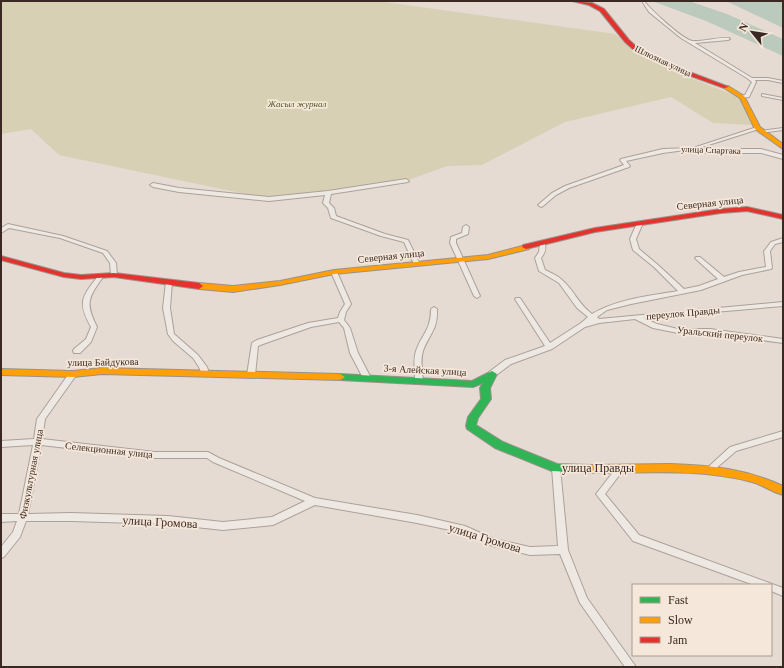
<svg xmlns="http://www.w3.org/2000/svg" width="784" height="668" font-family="Georgia,serif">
	<rect width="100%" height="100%" fill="#e5dbd2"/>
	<path fill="#d7d0b5" d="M1 1H387L385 2 615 34 633 51 683 75 739 97 752 125 713 123 671 97 565 122 482 165 447 166 406 181 269 199 59 155 31 129 1 134Z"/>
	<path fill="#bccabe" d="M652 1H689L727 14 783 39V56L706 21Z
		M726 1 783 2V28Z"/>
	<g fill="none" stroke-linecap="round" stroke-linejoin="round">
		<defs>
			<path id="street" d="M642 1H644C651 10 682 39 692 41 704 42 717 37 729 38L730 39 728 40 695 43 752 78H768L783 81V83L768 80H755L756 82 749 97 740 98V96L745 95 752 82 747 78 681 38 649 12Z
				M762 94 783 98V100L762 96Z
				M757 127 759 128V129L699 148 703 149H761L783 155V159L761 153H703L685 150 663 153 626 161 630 166 629 167 569 188 556 195 543 206 541 207 538 205 552 193 565 186 624 165 620 160 621 159 663 149 693 148Z
				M783 128V130L761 133 759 132 761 131Z
				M406 179 409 181 408 182 331 194 329 203 334 208 336 216 385 234 408 240 420 264 417 266 414 264 404 242 381 236 331 218 328 208 323 203 325 195 269 201 179 192 153 187 150 185 153 183 179 188 269 197 328 191Z
				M640 221 643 223 636 239 639 249 658 265 684 289 699 286 718 279 696 259 695 258 696 257H700L724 277 739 272 766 267 764 251 765 250 771 242 783 238V242L775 244 770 251 772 268 771 269 742 275 701 290 631 304 607 310 597 317 599 319 783 302V306L644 318 657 324 678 329H710L783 339V343L710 333H678L653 328 635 319 599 323 585 327 552 349 511 364 495 376H489L488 374 489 372 505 360 545 346 515 299 516 298H520L550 343 581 323 588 317 577 308 559 283 539 271 535 258 539 252 540 242H544C547 248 545 253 541 258L545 270C551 273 557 275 562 280 574 290 579 305 592 314 617 299 649 296 678 291L654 267 633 250 630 239 637 223Z
				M8 224 63 236 107 251 116 263 117 275 114 277 111 275 110 263 103 253 60 238 9 228 1 233V228Z
				M466 225 469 227 468 234 456 239V243L480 296 477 298 474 296 450 243 451 237 462 233 463 227Z
				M334 270 337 272 351 304 346 312 344 320 350 328 358 353 371 378 370 380 367 381 363 378 350 353 344 328 339 322 311 327 263 344 258 346 255 375 251 378 248 377 247 375 252 343 257 340 308 323 338 318 340 312 345 304 331 272Z
				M100 275 103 277C88 298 85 303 97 327L91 342 80 353H74L73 351 74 349 86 339 91 327C77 302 82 297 98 276Z
				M169 280 172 282 170 308 174 334 198 355 207 367 209 373 208 375H202L199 367 193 358 173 341 168 334 163 308 166 282Z
				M434 307 437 309C438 330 429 334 423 351 420 360 422 371 423 380L419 383 415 380C415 371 413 360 416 351 422 334 431 330 431 309Z
				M73 371 77 374 45 419 42 439 155 452H208L219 458 315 498 417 515 465 526 494 539 530 547 558 546 552 468 553 466 556 465 559 466 560 468 568 550 587 598 636 667H625L580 603 560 554 530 555 493 546 464 533 417 523 315 505 273 525 223 530 168 524 71 521H26L20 537 4 557 1 558V547L13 532 17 521 1 522V514H19L33 445 1 447V441L34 439 37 419 70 372ZM41 445 155 458H207L213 462 305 501 272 517 223 522 168 516 71 513 28 514Z
				M783 431V437L736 451 713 471 710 472 707 471 706 469 730 447Z
				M620 466 623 467 624 469 605 494 639 535 783 588V596L771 591V585H754L633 541 596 494 617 467Z"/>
			<path id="fast" d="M492 371 497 374 490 388 491 399 478 418 476 425 503 442 557 464 591 465 595 466 596 469 595 472 591 473 552 471 495 448 467 429 466 426 468 417 481 399 480 388 483 383 473 387 340 380 335 377 340 374 472 381Z"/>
			<path id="slow" d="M724 86H728L744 96 760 127 783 144V149L755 129 740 98 724 88Z
				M526 245 530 247 529 249 488 259 334 274 280 285 233 292 199 289 195 286 199 283 233 286 280 281 334 270 488 255Z
				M102 368 340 374 345 377 340 380 102 374 73 377 1 375V369L73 371Z
				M670 464C710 465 747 469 783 486V495C772 492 763 485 752 482 700 468 645 473 591 473L587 472 586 469 587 466 591 465Z"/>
			<path id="jam" d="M572 1 592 3 604 9 629 40 639 49 692 73 729 87 724 88 688 75 635 51 625 42 600 11 589 5Z
				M747 207 783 215V219L747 211 721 213 595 232 526 249 522 247 523 245 595 228 721 209Z
				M1 256 64 273 81 275 114 273 199 283 203 286 199 289 114 277 81 279 64 277 1 260Z"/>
		</defs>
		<use href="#street" stroke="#aba19a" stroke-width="2"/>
		<use href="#fast" stroke="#9b918a" stroke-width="2"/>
		<use href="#slow" stroke="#9b918a" stroke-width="2"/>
		<use href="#jam" stroke="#9b918a" stroke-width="2"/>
		<use href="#street" fill="#eee8e3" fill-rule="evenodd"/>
		<use href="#fast" fill="#30b455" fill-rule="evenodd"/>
		<use href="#slow" fill="#ff9f0a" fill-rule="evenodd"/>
		<use href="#jam" fill="#e5322d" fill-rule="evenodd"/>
	</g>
	<g text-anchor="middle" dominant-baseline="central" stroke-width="3.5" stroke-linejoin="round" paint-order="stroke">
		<g font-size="9" fill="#3a2822" stroke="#f5e7d9">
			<text transform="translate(663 61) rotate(25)">Шлюзная улица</text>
			<text transform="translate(711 150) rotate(2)">улица Спартака</text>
		</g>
		<g font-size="9" font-style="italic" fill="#545629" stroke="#f5e7d9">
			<text x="297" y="104">Жасыл журнал</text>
		</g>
		<g font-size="10" fill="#3a2822" stroke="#f5e7d9">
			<text transform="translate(710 203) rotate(-6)">Северная улица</text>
			<text transform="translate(391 256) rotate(-6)">Северная улица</text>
			<text transform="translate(683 313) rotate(-5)">переулок Правды</text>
			<text transform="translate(720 334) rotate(6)">Уральский переулок</text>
			<text transform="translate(103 362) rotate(-1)">улица Байдукова</text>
			<text transform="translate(425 370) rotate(3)">3-я Алейская улица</text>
			<text transform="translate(109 450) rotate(6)">Селекционная улица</text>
			<text transform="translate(31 474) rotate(-79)">Физкультурная улица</text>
		</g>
		<g font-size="12" fill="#3a2822" stroke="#f5e7d9">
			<text x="598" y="468">улица Правды</text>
			<text transform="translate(160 522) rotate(3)">улица Громова</text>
			<text transform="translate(485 538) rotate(17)">улица Громова</text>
		</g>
	</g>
	<rect width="784" height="668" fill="none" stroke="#3a2822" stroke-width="4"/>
	<rect x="632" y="584" width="140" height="72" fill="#f5e7d9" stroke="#aa9b90"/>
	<rect x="640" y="597" width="20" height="6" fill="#30b455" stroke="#aa9b90"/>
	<text x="668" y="604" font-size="12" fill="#3a2822">Fast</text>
	<rect x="640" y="617" width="20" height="6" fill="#ff9f0a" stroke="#aa9b90"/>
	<text x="668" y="624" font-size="12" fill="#3a2822">Slow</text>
	<rect x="640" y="637" width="20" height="6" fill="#e5322d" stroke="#aa9b90"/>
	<text x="668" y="644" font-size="12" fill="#3a2822">Jam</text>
	<g transform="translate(752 32) rotate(300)" stroke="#f5e7d9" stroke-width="3" paint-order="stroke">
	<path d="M0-3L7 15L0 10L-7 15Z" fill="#3a2822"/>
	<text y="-6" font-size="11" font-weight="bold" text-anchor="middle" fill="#3a2822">N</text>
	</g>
</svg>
